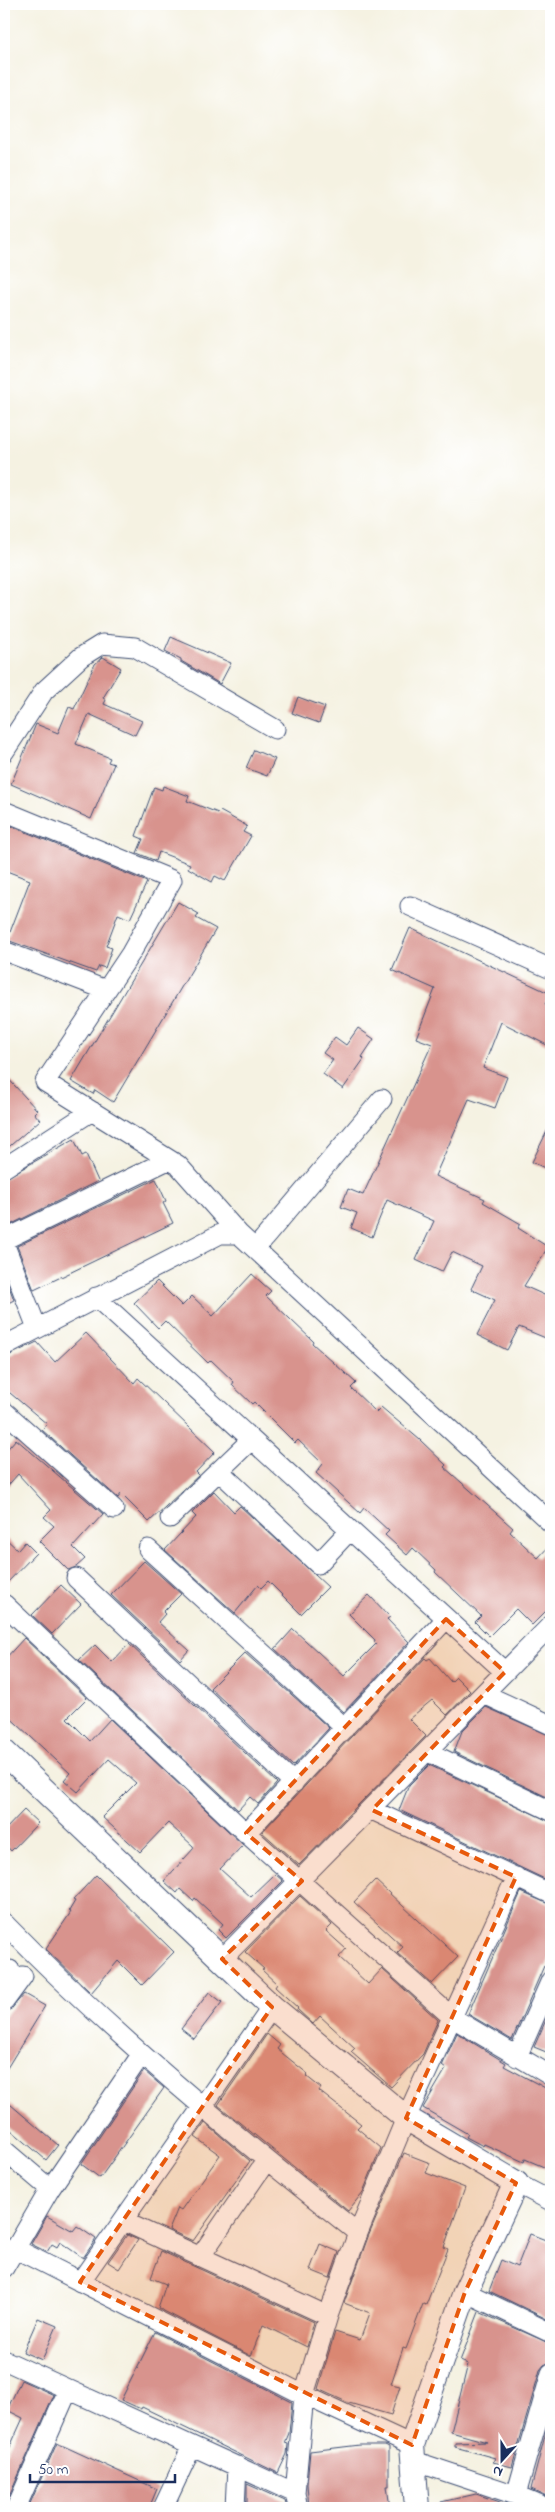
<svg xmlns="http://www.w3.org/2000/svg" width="555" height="2512" font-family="'Indie Flower',sans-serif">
	<rect width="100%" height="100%" fill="#fff"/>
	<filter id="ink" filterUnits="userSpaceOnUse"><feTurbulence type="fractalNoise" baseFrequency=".02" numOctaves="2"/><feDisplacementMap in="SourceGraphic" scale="10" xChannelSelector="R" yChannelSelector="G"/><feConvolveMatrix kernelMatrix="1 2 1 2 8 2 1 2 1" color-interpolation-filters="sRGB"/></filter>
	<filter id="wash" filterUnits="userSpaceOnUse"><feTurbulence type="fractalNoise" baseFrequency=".0096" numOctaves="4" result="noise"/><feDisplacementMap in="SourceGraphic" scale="20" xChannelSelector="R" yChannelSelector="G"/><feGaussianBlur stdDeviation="1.12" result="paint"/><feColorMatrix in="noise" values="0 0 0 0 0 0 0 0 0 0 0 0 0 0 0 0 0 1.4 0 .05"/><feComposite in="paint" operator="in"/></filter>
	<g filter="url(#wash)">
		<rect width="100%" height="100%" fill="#f5f2e2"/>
		<g id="blocks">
			<path fill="#d8938d" d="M171 637 231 663 220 684 181 661V659L165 651Z
				M103 657 121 668 103 698 106 700 104 704 142 721 135 735 89 714 76 744 110 758 108 762 114 764 91 819 11 784 36 724 58 733 69 707 74 709 95 664Z
				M298 697 325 707 319 723 292 713Z
				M254 750 275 759 267 776 246 768Z
				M163 786 189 796 187 801 218 813 220 811 247 826 243 832 251 836 225 881 215 876 212 882 188 868 190 864 159 852 156 861 137 853 143 839 136 836 154 787 162 790Z
				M4 823 147 882 130 919 118 914 106 946 112 948 105 968 99 966 96 972 7 940 30 880 4 870Z
				M178 902 199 914 196 918 216 929 113 1102 95 1090 93 1094 71 1081Z
				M410 928 551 994 545 1004 551 1007V1047L501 1022 483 1068 507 1077 495 1108 469 1099 435 1176 485 1199 483 1202 521 1224 518 1228 548 1247 524 1286 551 1298V1330L548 1339 519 1327 507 1350 477 1335 495 1300 471 1289 482 1266 452 1252 442 1272 416 1260 434 1221 387 1200 372 1237 351 1228 357 1213 341 1207 348 1189 363 1195 432 1044 416 1038 435 989 392 970Z
				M358 1028 374 1039 362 1057 364 1059 343 1089 323 1074 333 1060 323 1053 335 1037 346 1045Z
				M4 1074 37 1110 34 1113 40 1120 4 1151Z
				M551 1123V1171L532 1162Z
				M74 1139 82 1156 86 1154 98 1181 4 1228V1179Z
				M156 1179 166 1201 163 1203 173 1223 34 1290 17 1246Z
				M4 1273 14 1300 4 1305Z
				M252 1274 271 1291 266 1296 313 1341 312 1343 356 1383 351 1388 376 1412 381 1407 420 1440 446 1465 444 1467 513 1528 510 1532 538 1558 551 1544V1606L532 1625 516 1609 489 1636 475 1622 481 1616 435 1572 436 1570 413 1548 407 1555 385 1535 389 1531 364 1508 360 1513 316 1473 323 1464 298 1440 295 1443 254 1402 252 1404 232 1385 234 1382 211 1360 208 1363 165 1321 158 1328 134 1303 157 1281 182 1306 192 1296 213 1316Z
				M86 1333 134 1383 138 1378 215 1452 196 1472 199 1475 149 1522 121 1494 118 1498 42 1430 47 1424 4 1388V1359L6 1357 37 1342 55 1362Z
				M16 1439 103 1514 73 1547 85 1559 76 1567 68 1570 39 1541 54 1526 44 1517 51 1510 18 1474 4 1490V1453Z
				M214 1491 234 1512 240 1506 328 1587 301 1614 268 1581 261 1588 258 1585 235 1613 165 1550 196 1517 192 1513Z
				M4 1537 18 1550 25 1542 36 1553 4 1586Z
				M144 1561 181 1594 163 1612 165 1614 158 1622 189 1650 180 1660 111 1595Z
				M61 1585 81 1604 52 1634 32 1615Z
				M369 1595 390 1617 387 1619 409 1642 344 1712 275 1649 293 1629 344 1676 376 1644 374 1642 375 1640 349 1614Z
				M24 1638 87 1698 67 1718 90 1741 110 1719 243 1845 220 1869 251 1897 275 1874 283 1881 226 1938 218 1930 223 1924 195 1898 193 1901 180 1889 177 1893 164 1881 194 1848 193 1846 168 1823 140 1852 102 1817 136 1783 109 1759 78 1792 64 1780 70 1773 4 1712V1660Z
				M129 1644 277 1783 258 1804 250 1797 238 1810 79 1660 95 1645 112 1662Z
				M245 1653 329 1728 293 1766 210 1688Z
				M425 1658 427 1660 430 1658 451 1682 456 1677 470 1691 447 1715 432 1700 409 1719 426 1736 299 1865 262 1832Z
				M486 1707 551 1736V1799L454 1752 462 1731Z
				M429 1765 551 1822V1882L399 1810 409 1785Z
				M24 1810 38 1823 11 1851 4 1843V1831Z
				M96 1875 174 1952 142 1985 118 1961 91 1993 46 1949 71 1912 69 1911 75 1901 73 1900Z
				M375 1880 458 1957 432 1984 397 1953 403 1947 354 1902Z
				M521 1892 551 1905V1955L546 1967 544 1966 512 2040 468 2014Z
				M300 1896 332 1925 326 1931 346 1949 339 1957 368 1984 382 1969 438 2020 423 2054 391 2087 351 2052 355 2048 320 2016 313 2024 297 2009 298 2008 275 1987 277 1984 262 1970 264 1969 245 1952Z
				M209 1992 222 2002 194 2039 181 2029Z
				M24 1994 45 2006 4 2073V2017Z
				M550 2011H551V2054L534 2047Z
				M457 2033 506 2063 504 2066 551 2091V2170L525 2159 524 2162 484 2144 483 2146 466 2137 468 2134 423 2108 446 2069 442 2066Z
				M267 2034 280 2045 277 2049 308 2074 306 2076 321 2088 319 2091 361 2124 357 2128 381 2148 363 2192 348 2211 218 2105Z
				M144 2071 164 2088 100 2178 81 2164Z
				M4 2099 58 2145 46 2160 4 2124Z
				M205 2123 250 2161 193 2241 169 2230 178 2208 181 2210 220 2155 195 2137Z
				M404 2153 430 2163 426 2173 465 2188 444 2247 448 2249 426 2305 423 2304 406 2349 403 2348 391 2384 400 2386 391 2415 349 2403 318 2389 335 2332 360 2340 370 2313 344 2303 368 2237Z
				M47 2216 73 2231 77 2226 96 2239 83 2258 60 2242 57 2247 52 2244 47 2252 31 2244Z
				M530 2234 551 2242V2321L489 2291 501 2260 517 2267Z
				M127 2235 138 2240 119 2269 108 2262Z
				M320 2244 339 2252 330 2278 310 2270Z
				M161 2251 314 2322 307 2347 263 2325 251 2356 158 2308 166 2284 151 2278Z
				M479 2312 551 2344V2362L544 2365 540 2370 512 2467 493 2462 495 2458 455 2447V2443L487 2442 451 2432 468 2364 460 2361Z
				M38 2318 57 2326 42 2360 23 2352Z
				M155 2332 292 2402 289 2433 285 2443 288 2444 287 2454 278 2473 142 2407 141 2409 121 2400Z
				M21 2380 54 2395 4 2508V2460L23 2418 7 2410Z
				M551 2413V2498L531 2489Z
				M57 2443 157 2489 149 2508H28Z
				M360 2445H385L389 2447V2486H387L390 2508H309L307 2484 310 2451Z
				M247 2484 285 2501 287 2508H247Z
				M476 2494 518 2508H441V2502Z"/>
		</g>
	</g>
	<g filter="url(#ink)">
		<use href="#blocks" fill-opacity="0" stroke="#3c4c72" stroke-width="1"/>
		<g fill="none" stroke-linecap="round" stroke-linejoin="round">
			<defs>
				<path id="minor" d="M4 752 44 691 81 657 102 644 135 647 275 729
					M4 811 172 880 131 953 45 1082 178 1165 239 1234
					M410 906 551 969
					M4 951 106 990
					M4 1168 92 1111
					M4 1240 168 1160
					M4 1243 37 1328
					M255 1249 382 1099
					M96 1297 505 1672
					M4 1346 220 1234H239L551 1523
					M4 1411 114 1509
					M219 1471 318 1564 350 1530
					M170 1518 251 1440
					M148 1549 345 1728
					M76 1578 294 1783
					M4 1604 246 1833 453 2018 551 2076
					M484 1694 551 1725
					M428 1752 551 1811
					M372 1810 551 1894
					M246 1833 446 1619
					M4 1923C114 2036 235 2136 358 2233
					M222 1959 551 1625
					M4 1978 10 1970
					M4 2002 23 1976
					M517 2057 551 1980
					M4 2150 50 2189
					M516 2183 551 2201
					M123 2221 328 2316
					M14 2248 304 2395 412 2445
					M200 2257 266 2161
					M4 2268 50 2189 141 2055
					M80 2282 272 2007
					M465 2292 551 2333
					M4 2360 295 2493
					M414 2461 516 2495 547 2508
					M516 2495 551 2373
					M16 2508 68 2390
					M163 2508 192 2446
					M235 2508 237 2466
					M298 2508 295 2493 304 2395 328 2316 358 2233 406 2118 516 1877"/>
				<path id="tertiary" d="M4 1752 272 2007 406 2118 516 2183 465 2292 412 2445 417 2508"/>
			</defs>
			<use href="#minor" stroke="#3c4c72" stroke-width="21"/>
			<use href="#tertiary" stroke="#3c4c72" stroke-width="26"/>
			<use href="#minor" stroke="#fff" stroke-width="19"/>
			<use href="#tertiary" stroke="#fff" stroke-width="24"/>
		</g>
	</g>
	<path fill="#e8590c" fill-opacity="0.2" stroke="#e8590c" stroke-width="4" stroke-dasharray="10 6" stroke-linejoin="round" d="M446 1619 505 1672 372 1810 516 1877 406 2118 516 2183 465 2292 412 2445 80 2282 272 2007 222 1959 302 1881 246 1833Z"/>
	<rect width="555" height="2512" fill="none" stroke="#fff" stroke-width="20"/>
	<g transform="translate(502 2460) rotate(201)" stroke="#ffffff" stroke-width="4" paint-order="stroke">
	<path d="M0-4L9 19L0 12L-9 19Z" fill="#1b2f5e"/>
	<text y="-8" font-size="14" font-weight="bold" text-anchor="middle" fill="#1b2f5e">N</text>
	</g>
	<path d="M30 2474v8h145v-8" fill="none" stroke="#1b2f5e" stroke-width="2.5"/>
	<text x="38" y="2474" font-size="15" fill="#1b2f5e" stroke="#ffffff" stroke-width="4" paint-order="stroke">50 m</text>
</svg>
